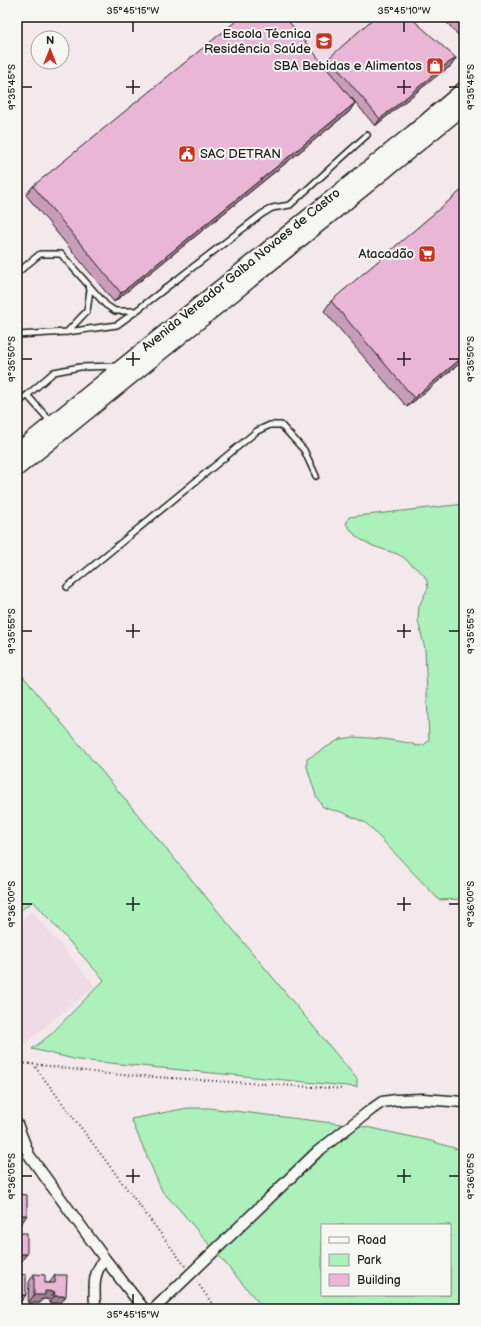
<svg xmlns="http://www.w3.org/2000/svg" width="481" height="1326" font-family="'Balsamiq Sans',sans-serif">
	<rect width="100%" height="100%" fill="#f3e9ec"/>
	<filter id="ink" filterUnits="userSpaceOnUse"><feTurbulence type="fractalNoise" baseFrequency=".025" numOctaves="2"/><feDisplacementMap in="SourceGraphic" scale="8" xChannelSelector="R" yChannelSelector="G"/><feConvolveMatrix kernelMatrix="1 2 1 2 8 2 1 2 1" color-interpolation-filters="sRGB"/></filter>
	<g filter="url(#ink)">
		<path fill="#f0dae5" d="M280 17H373L322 66Z
			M32 911 95 986 17 1050V924Z"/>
		<path fill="#acf0bb" stroke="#64866c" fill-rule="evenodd" d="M464 504V899L439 900 366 823 339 811 331 810 323 807 316 796 307 767V759L340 739 355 737 383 739 410 743 417 746 424 745 429 740 425 649 418 621 419 606 428 588 427 581 424 575 403 557 397 554 373 546 360 539 355 535 346 524 349 517Z
			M17 669 357 1079V1087L78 1060 32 1049 51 1034 104 980 33 901 17 913Z
			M188 1108H209L366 1127 431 1141 464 1151V1309H264L179 1209 162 1191 131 1119ZM322 1225H450V1295H322Z"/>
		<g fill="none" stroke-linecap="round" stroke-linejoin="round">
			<defs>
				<path id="lane" d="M17 273 40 254H61L106 305 115 311H136L262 214 272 208 290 205 367 135
					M67 332 87 311 90 290 89 286
					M17 335 67 332 117 325 135 312
					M27 395 51 422
					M17 404 54 372 80 367 119 366
					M67 587 257 431 270 425H281L304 450 316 476"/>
				<path id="street" d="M17 1124 29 1155 105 1259 144 1309
					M95 1309C95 1289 91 1275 105 1259
					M154 1309 317 1152 372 1109 382 1102 396 1100 423 1099 464 1102"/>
				<path id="secondary" d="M17 451 412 133 464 89
					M17 469 464 107"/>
			</defs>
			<use href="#lane" stroke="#1c1c1c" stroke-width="8"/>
			<use href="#street" stroke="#1c1c1c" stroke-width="13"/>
			<use href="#secondary" stroke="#1c1c1c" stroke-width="17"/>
			<path stroke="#1c1c1c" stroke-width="2" stroke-dasharray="1 3" stroke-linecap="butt" d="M17 1063 33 1064 108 1074 343 1089
				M33 1064 185 1266
				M197 1282 216 1309"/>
			<use href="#lane" stroke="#f6f6f2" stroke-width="5"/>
			<use href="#street" stroke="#f6f6f2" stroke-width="10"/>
			<use href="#secondary" stroke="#f6f6f2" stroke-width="14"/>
		</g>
		<path fill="#c89db7" stroke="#1c1c1c" d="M442 17H464V31L459 36Z
			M329 58H456L451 66 439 74 375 126 351 97 355 103 349 112 114 302 26 195 33 186 325 65Z
			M331 301 464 360 407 407 324 311Z
			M34 1274 45 1283H50V1282L55 1275 61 1303H49V1299H42L40 1303H28L29 1282Z"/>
		<path fill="#a38095" stroke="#1c1c1c" d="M456 58 451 66 439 74 375 126 380 119 444 66Z
			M355 103 349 112 114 302 121 293Z
			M464 356V360L407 407 414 398Z
			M17 1215H27L22 1223H17Z
			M17 1254H27L21 1262 17 1261Z
			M45 1291 55 1292 49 1299H42L40 1303H28L34 1295Z
			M17 1295H26L20 1303H17Z
			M54 1296H66L61 1303H49Z"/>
		<path fill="#e9b7d5" stroke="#1c1c1c" d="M241 17H285L355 103 121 293 33 186Z
			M375 17H410L456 58 444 66 380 119 329 58Z
			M454 17H464V28Z
			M464 188V356L414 398 331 301Z
			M17 1194 27 1195V1215H17Z
			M17 1233H27V1254H17Z
			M17 1274 26 1275V1295H17Z
			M34 1274 45 1275V1283H55V1275H67L66 1296H54L55 1292 45 1291V1295H34Z"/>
	</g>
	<path fill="none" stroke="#1c1c1c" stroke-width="1.5" d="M133 22V32M404 22V32M133 80V94M404 80V94M22 87H32M126 87H140M397 87H411M449 87H459M133 352V366M404 352V366M22 359H32M126 359H140M397 359H411M449 359H459M133 624V638M404 624V638M22 631H32M126 631H140M397 631H411M449 631H459M133 897V911M404 897V911M22 904H32M126 904H140M397 904H411M449 904H459M133 1169V1183M404 1169V1183M22 1176H32M126 1176H140M397 1176H411M449 1176H459M133 1294V1304"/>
	<defs>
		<symbol id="school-square" viewBox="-11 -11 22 22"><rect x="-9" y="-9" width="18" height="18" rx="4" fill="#c8321e" stroke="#f6f6f2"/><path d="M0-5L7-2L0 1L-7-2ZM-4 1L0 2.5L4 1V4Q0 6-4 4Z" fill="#fff"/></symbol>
		<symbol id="shop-square" viewBox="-11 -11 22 22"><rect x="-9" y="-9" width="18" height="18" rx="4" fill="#c8321e" stroke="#f6f6f2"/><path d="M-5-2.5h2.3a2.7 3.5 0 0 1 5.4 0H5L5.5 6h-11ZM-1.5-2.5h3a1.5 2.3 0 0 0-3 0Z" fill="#fff"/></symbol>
		<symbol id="civic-square" viewBox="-11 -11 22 22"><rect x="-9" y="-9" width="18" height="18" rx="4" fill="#c8321e" stroke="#f6f6f2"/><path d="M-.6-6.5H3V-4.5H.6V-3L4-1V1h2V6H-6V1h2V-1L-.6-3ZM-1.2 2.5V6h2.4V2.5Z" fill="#fff"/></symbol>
		<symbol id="supermarket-square" viewBox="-11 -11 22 22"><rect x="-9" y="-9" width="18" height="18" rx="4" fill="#c8321e" stroke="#f6f6f2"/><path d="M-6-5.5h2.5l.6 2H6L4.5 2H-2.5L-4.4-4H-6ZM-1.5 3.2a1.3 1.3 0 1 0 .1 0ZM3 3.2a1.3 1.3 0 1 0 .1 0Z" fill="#fff"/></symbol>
	</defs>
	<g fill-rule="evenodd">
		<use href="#school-square" x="314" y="31" width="20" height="20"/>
		<use href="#shop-square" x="425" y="56" width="20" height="20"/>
		<use href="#civic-square" x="177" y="144" width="20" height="20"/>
		<use href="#supermarket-square" x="417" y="244" width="20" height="20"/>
	</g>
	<g text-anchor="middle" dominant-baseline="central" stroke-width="4" stroke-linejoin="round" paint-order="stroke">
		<g font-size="13" fill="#1c1c1c" stroke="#f6f6f2" text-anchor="end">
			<text x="311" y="34">Escola Técnica<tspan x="311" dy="15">Residência Saúde</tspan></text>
			<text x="422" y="66">SBA Bebidas e Alimentos</text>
			<text x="200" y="154" text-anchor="start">SAC DETRAN</text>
			<text x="414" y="254">Atacadão</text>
		</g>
		<g font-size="13" fill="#1c1c1c" stroke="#f6f6f2">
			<text transform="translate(241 270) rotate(-39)">Avenida Vereador Galba Novaes de Castro</text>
		</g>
	</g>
	<rect width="481" height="1326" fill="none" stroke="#f6f6f2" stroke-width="44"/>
	<rect x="321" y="1224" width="130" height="72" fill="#f6f6f2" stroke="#9f9f9c"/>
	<rect x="329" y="1237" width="20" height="6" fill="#f6f6f2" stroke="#9f9f9c"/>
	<text x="357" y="1244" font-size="12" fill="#1c1c1c">Road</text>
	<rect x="329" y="1254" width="20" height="12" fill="#acf0bb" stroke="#9f9f9c"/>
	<text x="357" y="1264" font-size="12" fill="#1c1c1c">Park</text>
	<rect x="329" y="1274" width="20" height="12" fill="#e9b7d5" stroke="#9f9f9c"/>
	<text x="357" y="1284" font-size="12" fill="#1c1c1c">Building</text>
	<g transform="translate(50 50)"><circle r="19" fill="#f6f6f2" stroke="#9f9f9c"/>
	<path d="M0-3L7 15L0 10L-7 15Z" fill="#c8321e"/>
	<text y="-6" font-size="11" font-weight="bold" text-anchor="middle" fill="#1c1c1c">N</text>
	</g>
	<rect x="22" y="22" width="437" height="1282" fill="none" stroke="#1c1c1c" stroke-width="1.5"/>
	<g font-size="10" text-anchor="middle" fill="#1c1c1c">
		<text x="133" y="14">35°45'15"W</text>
		<text x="404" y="14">35°45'10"W</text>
		<text transform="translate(11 87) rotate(-90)" y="4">9°35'45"S</text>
		<text transform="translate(470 87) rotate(-90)" y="4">9°35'45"S</text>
		<text transform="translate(11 359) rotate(-90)" y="4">9°35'50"S</text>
		<text transform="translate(470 359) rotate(-90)" y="4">9°35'50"S</text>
		<text transform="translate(11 631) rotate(-90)" y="4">9°35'55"S</text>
		<text transform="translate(470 631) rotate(-90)" y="4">9°35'55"S</text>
		<text transform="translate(11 904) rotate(-90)" y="4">9°36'00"S</text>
		<text transform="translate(470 904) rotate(-90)" y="4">9°36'00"S</text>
		<text transform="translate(11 1176) rotate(-90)" y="4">9°36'05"S</text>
		<text transform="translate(470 1176) rotate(-90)" y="4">9°36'05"S</text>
		<text x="133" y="1318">35°45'15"W</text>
	</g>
</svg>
